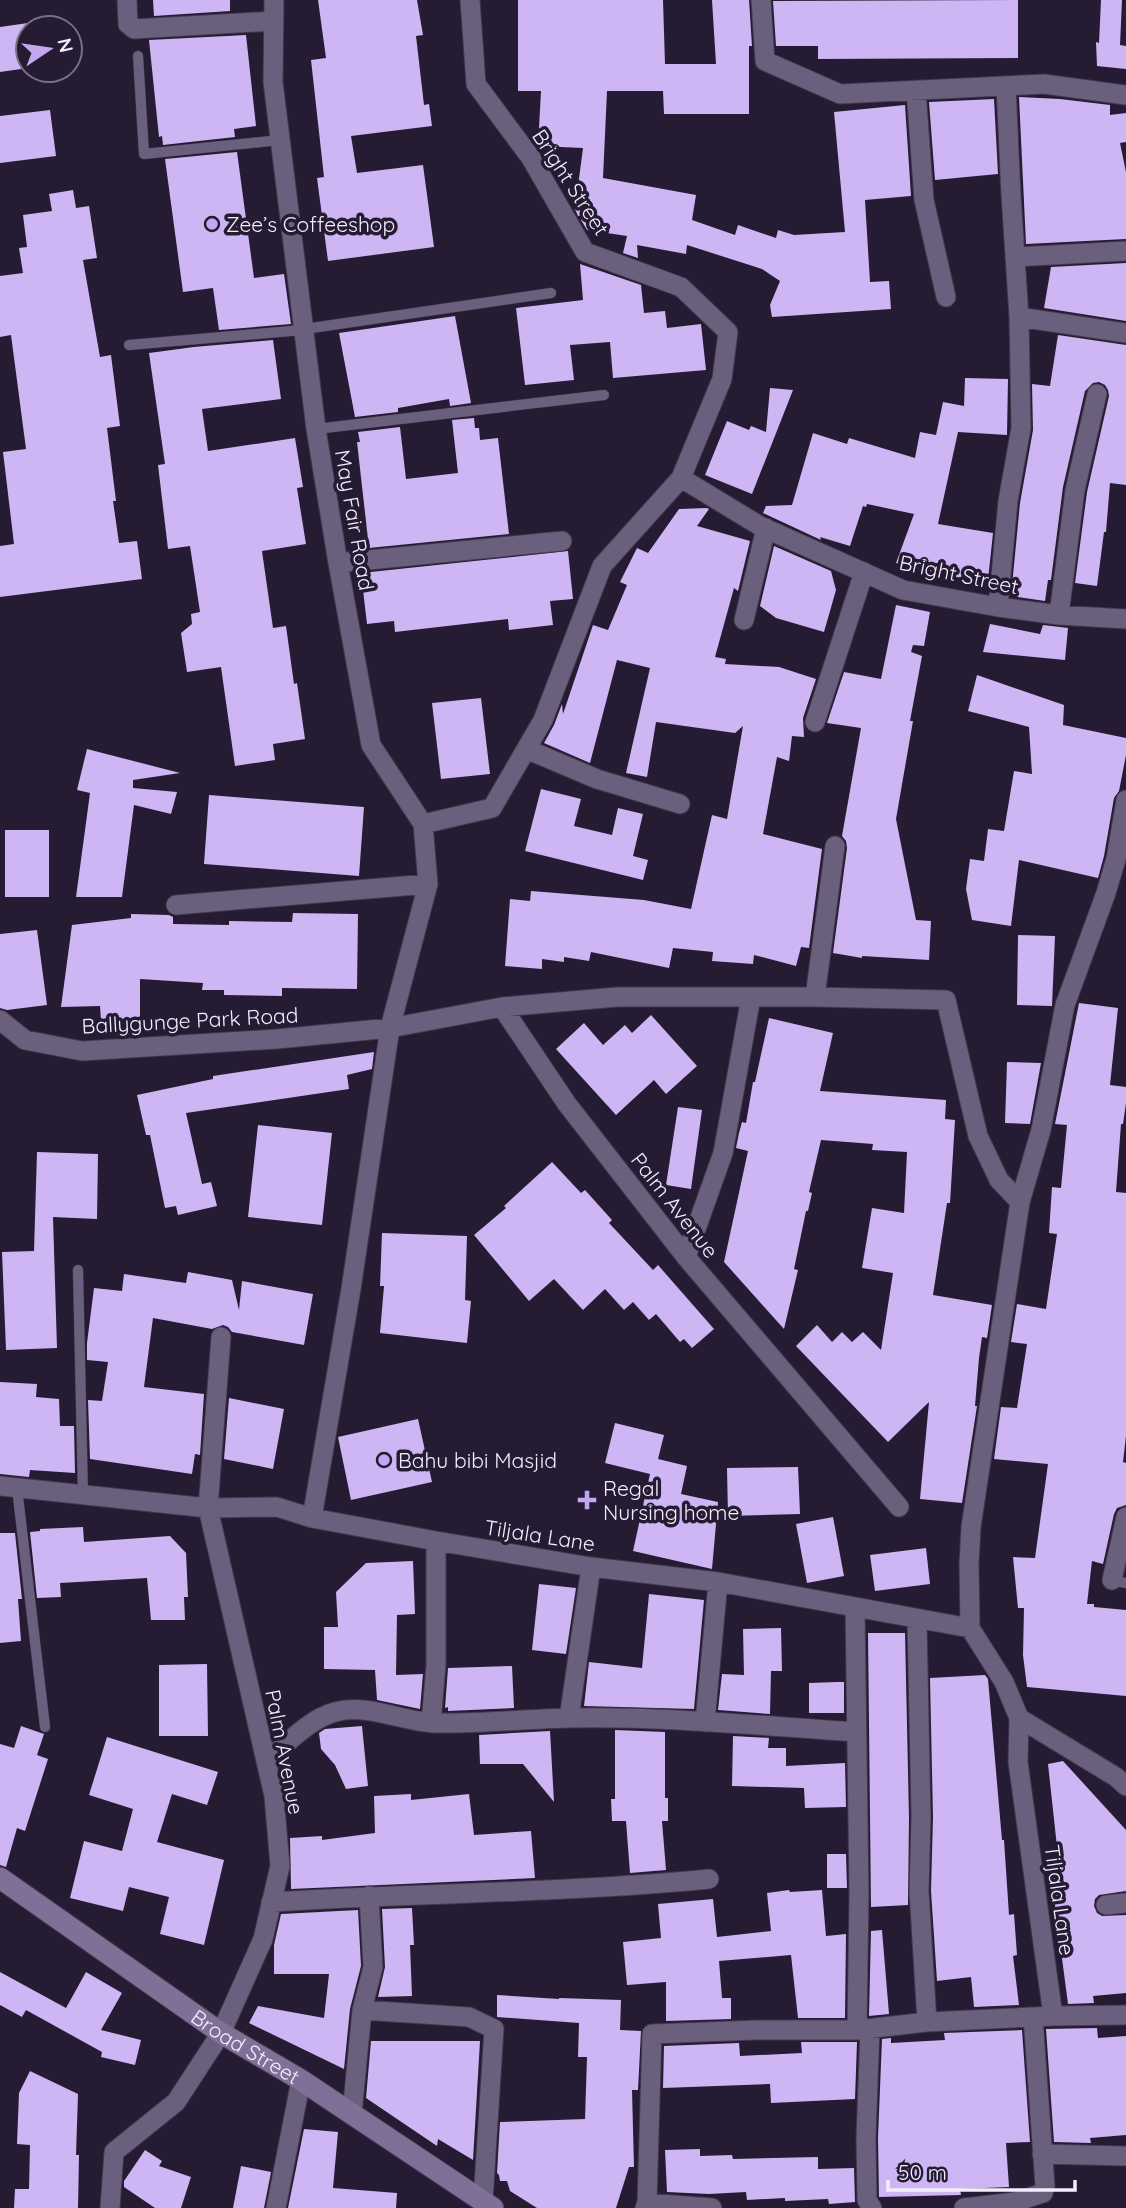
<svg xmlns="http://www.w3.org/2000/svg" width="1126" height="2208" font-family="Quicksand,sans-serif">
	<rect width="100%" height="100%" fill="#251b33"/>
	<path fill="#ceb5f4" d="M153 0H230V11L154 16Z
		M318 0H417L423 35 416 36 424 105 429 104 432 126 351 136 357 173 423 165 434 247 328 261 317 178 324 177 311 60 326 58Z
		M518 0H663L665 64H716L712 0H749L752 46H749V114H664L663 91H607L603 178 696 195 692 220 735 235 738 225 776 238 778 230 794 235 845 232 834 112 905 105 911 196 865 200 870 282 889 281 891 309 772 317 770 305 780 281 762 269 687 245 686 254 637 245 638 258 623 253 627 236 587 230 581 220V216H578L575 209 583 148 538 146 541 91H518Z
		M1018 0V58L818 59V46H776L773 1Z
		M1101 0H1122L1120 45 1126 46V69L1097 66 1096 42 1099 43Z
		M28 23V68L0 72V27Z
		M246 35 256 126 234 129 235 137 163 145 162 136 159 137 149 40Z
		M1019 97 1060 99 1110 105V115L1126 113V142L1120 143 1126 172V239L1026 244Z
		M994 99 998 174 935 180 929 102Z
		M50 110 56 156 0 163V116Z
		M237 152 254 278 284 274 291 324 219 330 213 288 183 292 165 159Z
		M73 190 76 208 89 206 97 258 83 260 100 357 111 355 120 426 107 428 116 501H113L119 543 137 541 142 579 0 597V546L14 544 3 452 26 449 11 335 0 337V276L23 273 19 248 27 247 23 215 52 211 49 194Z
		M1126 263V321L1044 308 1051 267Z
		M580 264 641 285 644 313 665 311 667 328 701 324 706 370 613 378 610 342 570 345 574 380 525 385 516 308 583 300Z
		M455 316 471 403 450 406 449 399 398 408V412L355 417 339 333Z
		M1058 335 1126 345V485L1110 483 1106 532H1104L1097 586 1075 583 1087 492 1109 396 1108 390 1105 385 1099 382 1093 383 1085 391 1063 487 1051 580H1048L1045 601 1011 596 1020 503 1033 430 1032 384 1050 386Z
		M273 340 281 399 202 409 208 451 295 438 303 487 297 488 306 544 262 551 273 628 286 626 294 684 297 683 305 739 273 744 275 760 235 766 221 667 187 672 181 633 192 624 191 614 200 612 190 546 168 549 158 465 165 464 149 353 194 347Z
		M965 378 1008 379 1007 435 958 432 938 524 993 533 988 580 956 577 910 567 896 563 914 514 867 504 866 507 863 506 850 546 820 537 821 540 763 513 766 506 792 505 813 433 847 444 849 438 915 458 920 432 936 435 943 402 964 406Z
		M770 388 793 390 752 494 705 475 727 421 749 430 751 426 766 432Z
		M474 418 475 428H479L480 440 498 438 509 534 369 548 357 442H360L358 432 400 427 406 479 458 473 452 420Z
		M707 508 709 509 697 526 750 541 738 591 734 588 715 657 726 659 725 664 779 667 816 679 803 718 804 737 792 736 789 761 777 757 763 834 822 849 809 948 801 947 796 966 754 955 753 964 712 961 713 952 673 948 669 968 591 952 589 961 564 957V962L542 959V969L505 966 510 899 530 901 531 891 644 900 691 909 712 815 727 819 743 726 735 733 656 722 647 777 626 773 650 668 617 660 590 763 544 743 554 725 562 704 563 714 593 625 608 630 627 585 620 582 637 548 648 553 679 509Z
		M774 546 831 571 836 590 824 632 776 618 760 606Z
		M568 551 573 599 550 601 553 625 509 630 508 619 395 632 394 621 367 624 361 573Z
		M896 605 930 612 924 646 913 645 911 652 922 656 910 721H913L896 819 916 920 931 921 929 960 862 956V958L833 953 847 848 846 841 842 836 861 728 827 723 844 672 881 679Z
		M990 624 1040 634 1043 625 1068 628 1065 660 983 652Z
		M977 675 1064 705 1063 725 1126 738V755L1119 791 1114 798 1104 856 1098 878 1019 860 1011 926 972 920 966 889 970 859 984 861 988 829 1004 831 1014 771 1032 774 1029 727 968 711Z
		M481 698 490 774 441 779 432 703Z
		M87 749 180 773 133 780V788L177 792 171 814 134 805 122 897H76L90 793 77 790Z
		M541 789 581 799 574 826 612 835 618 808 643 814 633 856 648 860 643 880 525 851Z
		M209 795 364 807 359 876 204 864Z
		M5 830H49V897H5Z
		M293 913 358 914 357 989 282 988V996L224 995V990H202L203 983 140 979V1021H101L100 1006 61 1007 72 925 131 918V914L169 915 173 917V924L229 925V921L292 922Z
		M37 930 47 1005 7 1010 0 1008V934Z
		M1018 935 1055 936 1052 1006 1017 1005Z
		M1079 1003 1118 1008 1110 1085 1126 1087V1103L1123 1124H1121L1116 1192 1126 1193V1436L1123 1462 1126 1463V1505L1117 1508 1114 1514 1103 1564 1092 1561 1087 1604H1094V1607L1126 1610V1696L1027 1687 1023 1655 1024 1608H1018L1013 1557 1035 1558 1048 1464 994 1459 1001 1407 1017 1408 1027 1344 1011 1342 1017 1304 1046 1309 1057 1234 1049 1233 1052 1187 1061 1188 1067 1125 1055 1124Z
		M651 1015 697 1066 666 1094 654 1080 616 1115 556 1049 584 1023 603 1045 625 1025 632 1033Z
		M769 1018 833 1033 820 1091 946 1100 945 1119 955 1120 950 1203H947L933 1295 992 1305 987 1338 982 1337 979 1358 975 1406H977L962 1503 920 1499 929 1402 888 1442 796 1346 817 1325 832 1342 842 1332 852 1342 863 1332 881 1350 893 1273 862 1268 872 1208 904 1213 907 1152 872 1150 873 1144 821 1140 809 1192 812 1193 808 1211H806L794 1269 798 1270 784 1329 724 1262 748 1151 736 1148 739 1133 742 1122 746 1123 753 1082H755Z
		M374 1052 372 1069 347 1075 349 1089 186 1113 202 1184 211 1182 217 1206 178 1215 176 1206 165 1208 150 1135H146L137 1095 213 1079V1076Z
		M1007 1062 1041 1063 1030 1124 1005 1123Z
		M678 1107 702 1110 691 1189 666 1185Z
		M258 1125 332 1133 322 1225 248 1217Z
		M37 1152 98 1154 97 1219 53 1217 57 1348 6 1350 2 1252 34 1251Z
		M552 1162 581 1193 585 1190 612 1220 609 1223 653 1270 658 1265 714 1329 692 1348 684 1339 680 1342 656 1314 649 1320 633 1302 624 1310 605 1289 583 1310 554 1279 529 1301 474 1235 506 1208 504 1206Z
		M382 1233 467 1236 465 1300 471 1301 467 1343 380 1333 384 1286H380Z
		M188 1272 232 1280 239 1310 242 1281 313 1294 304 1345 232 1332 228 1327 223 1325 212 1329 153 1318 144 1387 204 1394 200 1455 195 1454 192 1474 90 1459 88 1400 102 1401 108 1362 87 1360V1343L94 1288 122 1291 124 1274 186 1283Z
		M0 1382 37 1384 36 1397 59 1399 60 1426H74L75 1473 30 1470 29 1477 0 1474Z
		M229 1398 284 1409 273 1469 224 1459Z
		M418 1419 432 1482 351 1500 338 1437Z
		M615 1423 664 1435 658 1459 687 1466 681 1494 718 1502 712 1569 633 1551 650 1474 605 1463Z
		M798 1467 800 1514 728 1516 727 1468Z
		M833 1517 844 1576 807 1583 796 1524Z
		M83 1527 84 1542 170 1536 186 1553 188 1597H184L185 1620H151L147 1578 60 1583 61 1597 37 1598 30 1532 40 1531V1529Z
		M0 1533H15L22 1599H18L21 1641 0 1643Z
		M926 1548 930 1584 875 1591 870 1555Z
		M413 1561 415 1614 397 1615 396 1675 423 1674 420 1709 377 1700 375 1670 324 1669V1627H338L336 1592 366 1563Z
		M539 1584 576 1588 566 1654 532 1650Z
		M649 1594 704 1600 694 1709 584 1706 589 1662 642 1668Z
		M781 1628 782 1671H771L770 1714 718 1710 722 1674 744 1675 743 1629Z
		M868 1633H905L909 1817 908 1905 871 1907Z
		M207 1664 208 1736H159V1665Z
		M512 1666 514 1708 448 1711V1707L445 1708 448 1668Z
		M985 1675 988 1679 1002 1840H1004L1009 1915 1014 1914 1017 1955 1013 1956 1019 2005 974 2007 971 1977 937 1981 931 1891 933 1817 930 1678Z
		M837 1682H844V1713H809V1683Z
		M21 1726 44 1734 37 1755 48 1759 25 1831 17 1828 6 1867 0 1865V1744L14 1748Z
		M362 1726 368 1786 346 1789 335 1765 321 1749 319 1733 325 1729Z
		M615 1730 665 1732V1798H668V1821H662L666 1870 630 1873 626 1821H612L611 1799H615Z
		M550 1731 554 1802 523 1764H480L479 1735Z
		M733 1736 769 1738 768 1748H786V1766L845 1763 846 1807 805 1808 804 1788 732 1786Z
		M107 1737 218 1772 207 1805 172 1794 157 1842 224 1860 204 1945 160 1934 169 1897 129 1887 123 1911 70 1898 84 1841 122 1851 133 1809 89 1795Z
		M1063 1761 1126 1830V1891L1099 1895 1095 1899 1094 1906 1097 1913 1102 1916 1126 1915V1993L1093 1996 1094 2003 1068 2004 1055 1905 1047 1858 1058 1856 1048 1764Z
		M411 1794V1800L469 1794 474 1835 531 1831 535 1878 291 1889 290 1838 322 1836V1840L375 1833 374 1796Z
		M827 1854H846L847 1888H827Z
		M789 1890 790 1892 822 1890 826 1936 846 1934 845 2018H798L791 1955 719 1961 722 1998H731V2019L666 2021V1982L627 1985 623 1942 661 1938 658 1904 713 1899 717 1937 771 1931 767 1893Z
		M412 1908 414 1945H410L412 1996 378 1997 385 1967 382 1909Z
		M358 1910 361 1966 350 2009 344 2069 249 2023 258 2006 324 2018 329 1974H274V1945L281 1914Z
		M882 1930 889 2014 869 2016 871 1931Z
		M0 1972 66 2008 86 1972 122 1993 101 2030 141 2040 135 2065 101 2057 102 2052 26 2010 22 2017 0 2005Z
		M497 1995 559 1999V1998L621 2000 620 2030 641 2031 638 2090H632L634 2167H629L616 2208H537L510 2191 507 2181H500L499 2175 497 2173 500 2122 585 2119 587 2057H578L579 2023 497 2017Z
		M1097 2028 1098 2038 1126 2036V2135L1090 2138 1091 2143 1054 2142 1046 2029Z
		M1022 2030 1030 2142 1006 2143 1009 2187 960 2189 961 2195 879 2197 878 2138 882 2039 891 2038V2043L945 2040 944 2033Z
		M371 2041H480L473 2160 438 2139 437 2146 366 2098Z
		M801 2042H857L855 2099 771 2103 770 2084 663 2088 664 2046 739 2043 740 2056 802 2053Z
		M30 2071 78 2094 76 2155H79L78 2208H14L15 2189H29L30 2145 17 2144 19 2093Z
		M304 2129 338 2132 333 2188 397 2193 396 2208H288Z
		M700 2149V2156L732 2155 733 2159 818 2157V2169L854 2168 855 2202 829 2204 828 2199 785 2201V2198L747 2200 746 2192 709 2194 667 2192 665 2150Z
		M145 2150 162 2161 159 2166 191 2177 181 2208H155L124 2187V2181Z
		M241 2166 271 2172 264 2208H233Z"/>
	<g fill="none" stroke-linecap="round" stroke-linejoin="round">
		<defs>
			<path id="lane" d="M138 56 144 154 280 140
				M129 345 291 331 551 293
				M316 429 604 395
				M78 1270 83 1496
				M17 1488 45 1727
				M1112 1580 1126 1583"/>
			<path id="street" d="M127 0 128 24 134 29 274 21
				M274 0 273 82 316 429 338 563 371 745 423 824 428 884 390 1028 351 1289 312 1518
				M761 0 765 61 840 94 1044 84 1126 95
				M1006 86 1011 195 1019 317
				M916 90 924 200 946 297
				M1015 257 1126 251
				M681 478 760 526 903 590 998 607 1059 615 1126 619
				M338 563 562 541
				M998 607 1008 501 1021 428 1019 317 1126 333
				M1059 615 1075 490 1097 394
				M744 620 766 528
				M815 722 864 572
				M526 749 597 779 680 804
				M423 824 492 808 543 720 602 566 681 478 722 379 728 332 681 287 585 252 531 158 476 84 470 0
				M176 905 428 884
				M815 997 835 846
				M502 1007 617 997H815L946 1000 978 1136 999 1180 1020 1202
				M0 1020 25 1040 82 1051 277 1039 390 1028 502 1007 567 1104 686 1257 899 1507
				M686 1257 723 1153 751 997
				M0 1486 208 1508 277 1507 312 1518 436 1541 591 1567 718 1582 970 1628 1004 1682 1019 1718 1116 1777 1126 1786
				M1112 1580 1126 1517
				M855 1607 859 1893 857 2030
				M917 1620 921 1817 919 1891 927 2022
				M970 1628 969 1564 971 1527 1020 1202 1041 1130 1065 1005 1106 893 1116 859 1126 800
				M569 1718 591 1567
				M1019 1718 1018 1762 1053 2016 1126 2015
				M705 1722 718 1582
				M431 1723 436 1665V1541
				M266 1761C287 1744 309 1719 335 1712 368 1703 402 1722 435 1723 480 1724 524 1719 569 1718 664 1716 761 1726 856 1732
				M271 1902C417 1893 564 1893 709 1879
				M1106 1905 1126 1903
				M362 2010 469 2017 494 2029 483 2201
				M870 2029 866 2138 867 2200 872 2208
				M352 2114 362 2010 373 1967 369 1896
				M1042 2154 1126 2156
				M1015 2202 1043 2193 1045 2186 1033 2017
				M647 2203 712 2208
				M110 2208 114 2152 176 2102 221 2033 263 1939 280 1866 274 1796 208 1508 221 1337
				M276 2208 301 2080
				M645 2208 647 2203 652 2034 756 2030H857L927 2022 1053 2016
				M964 2208 1015 2202 1016 2208"/>
			<g id="secondary">
				<path id="s1" d="M0 1878 221 2033 301 2080 493 2208"/>
			</g>
		</defs>
		<use href="#lane" stroke="#41384c" stroke-width="11"/>
		<use href="#street" stroke="#41384c" stroke-width="21"/>
		<use href="#secondary" stroke="#41384c" stroke-width="23"/>
		<use href="#lane" stroke="#6a5f7c" stroke-width="10"/>
		<use href="#street" stroke="#6a5f7c" stroke-width="19"/>
		<use href="#secondary" stroke="#807098" stroke-width="21"/>
	</g>
	<g fill="#c4a7f1" stroke="#251b33" stroke-width="2.5">
		<circle cx="212" cy="224" r="7"/>
		<circle cx="384" cy="1460" r="7"/>
		<path d="M583.5 1489.5h7v7h7v7h-7v7h-7v-7h-7v-7h7z"/>
	</g>
	<g text-anchor="middle" dominant-baseline="central" stroke-width="7" stroke-linejoin="round" paint-order="stroke">
		<g font-size="21" fill="#f3edfe" stroke="#251b33">
			<text transform="translate(571 182) rotate(57)">Bright Street</text>
			<text transform="translate(355 520) rotate(80)">May Fair Road</text>
			<text transform="translate(959 574) rotate(12)">Bright Street</text>
			<text transform="translate(190 1020) rotate(-3)">Ballygunge Park Road</text>
			<text transform="translate(675 1205) rotate(52)">Palm Avenue</text>
			<text transform="translate(540 1535) rotate(9)">Tiljala Lane</text>
			<text transform="translate(285 1752) rotate(79)">Palm Avenue</text>
			<text transform="translate(1060 1900) rotate(82)">Tiljala Lane</text>
			<text stroke="none"><textPath href="#s1" startOffset="298">Broad Street</textPath></text>
		</g>
		<g font-size="21" fill="#f3edfe" stroke="#251b33" text-anchor="start">
			<text x="226" y="224">Zee’s Coffeeshop</text>
			<text x="398" y="1460">Bahu bibi Masjid</text>
			<text x="603" y="1488">Regal<tspan x="603" dy="24">Nursing home</tspan></text>
		</g>
	</g>
	<g transform="translate(49 49) rotate(77)"><circle r="33" fill="#251b33" stroke="#776f84" stroke-width="2"/>
	<path d="M0-5L12 26L0 18L-12 26Z" fill="#c4a7f1"/>
	<text y="-10" font-size="19" font-weight="bold" text-anchor="middle" fill="#f3edfe">N</text>
	</g>
	<path d="M888 2180v10h187v-10" fill="none" stroke="#f3edfe" stroke-width="3.5"/>
	<text x="898" y="2180" font-size="21" fill="#f3edfe" stroke="#251b33" stroke-width="5" paint-order="stroke">50 m</text>
</svg>
